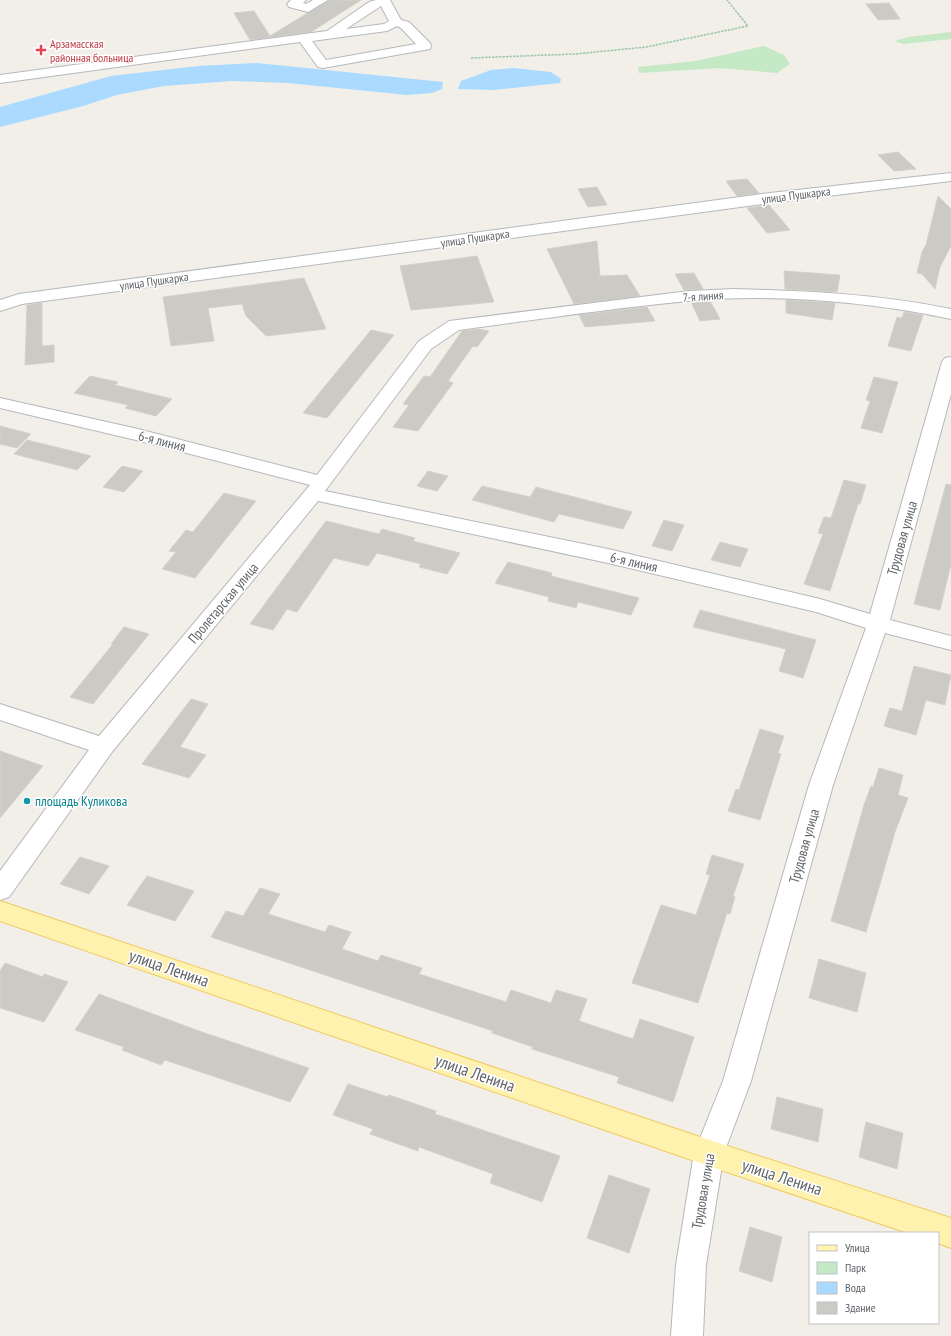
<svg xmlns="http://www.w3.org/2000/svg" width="951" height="1336" font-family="'PT Sans Narrow',sans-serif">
	<rect width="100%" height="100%" fill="#f1efe8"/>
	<path fill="#c5e8c5" d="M951 32V39L903 44 895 41 909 37Z
		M764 46 784 55 790 64 777 73 720 68 639 73 638 67 696 61Z"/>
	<path fill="#aadaff" d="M257 63 443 82 442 89 432 93 407 95 288 83 232 81 164 86 117 95 83 106 0 127V107L111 76 198 66Z
		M513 68 551 72 561 79 560 83 493 90 458 89 461 81 491 70Z"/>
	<path fill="#cccac5" stroke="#d6d1c6" d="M329 0H361L311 32 250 40 234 13 254 11 270 36Z
		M889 3 900 19 878 20 866 4Z
		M898 152 916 169 894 171 878 155Z
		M747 179 759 193 737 196 726 181Z
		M597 187 607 205 588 207 578 189Z
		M938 196 951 209V246L940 267 935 289 922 274 917 273 922 252 926 245Z
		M769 205 780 218 790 230 767 233 747 208Z
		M597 241 600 276 627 275 640 296 574 304 547 249Z
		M477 256 494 302 411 310 400 266Z
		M784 271 840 275 837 292 785 289Z
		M694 273 703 289 684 290 675 274Z
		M304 278 326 329 266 336 246 316 242 304 208 308 214 341 171 346 163 297Z
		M786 300 835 303 832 320 786 313Z
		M710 301 720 319 700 321 691 302Z
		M42 303V346L54 345V362L25 365 27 305Z
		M647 307 655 321 585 327 579 315Z
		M904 312 923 315 911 351 888 346 897 317 902 318Z
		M479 329 489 331 477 347 473 346 448 381 453 383 418 431 393 427 409 405 403 404 424 376 430 377 462 331Z
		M371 330 394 335 327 418 303 413Z
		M90 376 118 382 115 385 172 399 156 416 125 408 128 405 74 393Z
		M874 377 898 382 882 433 861 428 870 401 866 400Z
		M0 426 31 434 17 448 0 444Z
		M27 440 76 452 91 456 77 470 14 454Z
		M122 466 143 471 124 492 103 487Z
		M428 471 448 476 437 491 417 486Z
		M844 480 866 485 860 504H858L830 591 804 584 823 534 818 533 824 517 831 518Z
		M946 484 951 485V564L940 610 914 604Z
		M482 486 530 497 536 487 632 512 623 529 559 514 554 522 472 500Z
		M224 493 256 501 195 578 162 569 176 552 169 551 186 530 193 532Z
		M664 520 684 525 672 551 652 546Z
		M326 521 379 534 382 529 415 538 413 541 460 553 447 574 419 567 421 564 377 553 368 566 334 558 297 612 287 609 273 630 250 624Z
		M720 542 748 549 740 567 711 560Z
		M508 562 552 573 551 576 639 598 631 615 578 602 576 608 548 601 549 597 495 583Z
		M700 610 816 640 803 678 779 671 786 649 693 627Z
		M124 627 149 634 93 704 70 697 113 644H111Z
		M914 666 951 675 945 705 926 700 916 735 884 726 890 708 902 711Z
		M191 699 208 704 180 747 206 755 189 778 142 764Z
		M760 729 784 736 778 753 781 754 760 820 728 811 736 789 739 790Z
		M0 751 43 766 0 818Z
		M879 768 903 775 898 795 908 798 895 832 866 932 831 921 864 805 871 786 873 787Z
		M712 855 744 864 733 896 735 897 730 914 727 913 698 1003 632 983 661 905 696 915 710 875 706 874Z
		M80 857 109 866 89 894 60 884Z
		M147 876 194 891 175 921 127 905Z
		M260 888 280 894 268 914 325 932 329 925 351 932 342 949 378 961 381 955 422 968 419 974 506 1002 511 990 551 1003 556 990 587 999 579 1021 633 1039 640 1019 694 1037 673 1102 617 1083 619 1077 532 1049 533 1047 492 1033 493 1031 211 937 226 911 243 916Z
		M819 959 866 973 857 1012 809 998Z
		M5 963 43 977 44 974 68 982 44 1022 0 1008V971Z
		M99 994 199 1031 309 1068 290 1102 165 1060 161 1065 122 1050 124 1047 75 1030Z
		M348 1084 388 1097 389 1095 436 1111 435 1114 560 1156 542 1202 490 1183 493 1174 419 1147 418 1151 370 1134 373 1129 333 1115Z
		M777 1097 823 1109 818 1142 771 1129Z
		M866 1122 903 1133 897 1169 859 1157Z
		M609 1175 650 1189 629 1253 587 1238Z
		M750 1227 782 1237 772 1282 739 1271Z"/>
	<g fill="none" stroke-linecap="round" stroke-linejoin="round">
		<defs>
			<path id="minor" d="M291 0H306L303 3 306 4 313 0H328L308 12 289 7 287 4Z
				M376 0H390L401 20 409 22 430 43 431 46 430 49 323 68 318 67 300 42 0 83V75L327 31 369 2ZM381 6 389 21 384 24 346 29ZM397 26 401 28 416 44 326 60 312 41 387 31Z
				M951 173V181L770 203 22 304 0 311V300L19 294 770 193Z
				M734 289C807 291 880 294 951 309V319C871 302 770 293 688 301 612 308 535 320 459 330L431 349 325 491 608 549 820 599 870 614 942 362 945 358 951 357V394L890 620 951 636V650L885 633 833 785 751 1081 724 1153 706 1265 703 1336H671L676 1265 694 1153 723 1081 809 785 866 628 816 612 608 563 318 501 112 752 9 897 0 900V871L89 750 0 720V704L99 736 310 485 136 440 0 408V398L138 429 317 475 419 341 449 321 689 291Z"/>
			<path id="major" d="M0 901 709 1140 951 1218V1248L938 1243V1233H908L709 1166 0 921Z"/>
		</defs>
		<use href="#minor" stroke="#b5b8bc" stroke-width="2"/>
		<use href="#major" stroke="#f2c960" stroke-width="2"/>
		<path stroke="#9cc7a9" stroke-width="1.5" stroke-dasharray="2.5 1" stroke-linecap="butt" d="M471 58 575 54 646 47 748 26 727 0"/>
		<use href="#minor" fill="#fff" fill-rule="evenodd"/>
		<use href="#major" fill="#fff2af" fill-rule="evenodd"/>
	</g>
	<path fill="#e0444e" stroke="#fff" stroke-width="1.5" d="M39 44h4v4h4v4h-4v4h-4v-4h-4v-4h4z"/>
	<circle fill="#0f9aa8" stroke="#fff" stroke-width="1.5" cx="27" cy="801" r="4"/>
	<g text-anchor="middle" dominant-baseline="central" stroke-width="3" stroke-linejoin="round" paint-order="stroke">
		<g font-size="12" fill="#be3a42" stroke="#fff" text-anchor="start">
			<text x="50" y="43">Арзамасская<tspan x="50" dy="14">районная больница</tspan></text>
		</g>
		<g font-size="12" fill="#5f6368" stroke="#fff">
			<text transform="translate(796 195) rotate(-7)">улица Пушкарка</text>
			<text transform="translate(475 238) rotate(-8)">улица Пушкарка</text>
			<text transform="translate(154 281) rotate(-8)">улица Пушкарка</text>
			<text transform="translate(703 296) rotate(-4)">7-я линия</text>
		</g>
		<g font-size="14" fill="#5f6368" stroke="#fff">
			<text transform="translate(162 441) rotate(14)">6-я линия</text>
			<text transform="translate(902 538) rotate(-74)">Трудовая улица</text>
			<text transform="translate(634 562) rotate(13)">6-я линия</text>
			<text transform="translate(223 603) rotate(-50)">Пролетарская улица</text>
			<text transform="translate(804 846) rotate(-74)">Трудовая улица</text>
			<text transform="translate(703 1191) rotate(-80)">Трудовая улица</text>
		</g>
		<g font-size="14" fill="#0d838f" stroke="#fff" text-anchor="start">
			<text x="35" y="801">площадь Куликова</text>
		</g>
		<g font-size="17" fill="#5f6368" stroke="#fff">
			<text transform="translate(169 968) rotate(19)">улица Ленина</text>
			<text transform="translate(475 1073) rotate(19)">улица Ленина</text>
			<text transform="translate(782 1177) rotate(18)">улица Ленина</text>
		</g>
	</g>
	<rect x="809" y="1232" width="130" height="92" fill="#ffffff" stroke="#bfc1c3"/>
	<rect x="817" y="1245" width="20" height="6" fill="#fff2af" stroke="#bfc1c3"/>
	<text x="845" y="1252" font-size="12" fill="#5f6368">Улица</text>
	<rect x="817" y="1262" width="20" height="12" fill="#c5e8c5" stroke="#bfc1c3"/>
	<text x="845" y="1272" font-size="12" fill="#5f6368">Парк</text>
	<rect x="817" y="1282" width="20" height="12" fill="#aadaff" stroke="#bfc1c3"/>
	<text x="845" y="1292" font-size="12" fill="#5f6368">Вода</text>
	<rect x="817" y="1302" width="20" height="12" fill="#cccac5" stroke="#bfc1c3"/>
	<text x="845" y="1312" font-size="12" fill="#5f6368">Здание</text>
</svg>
